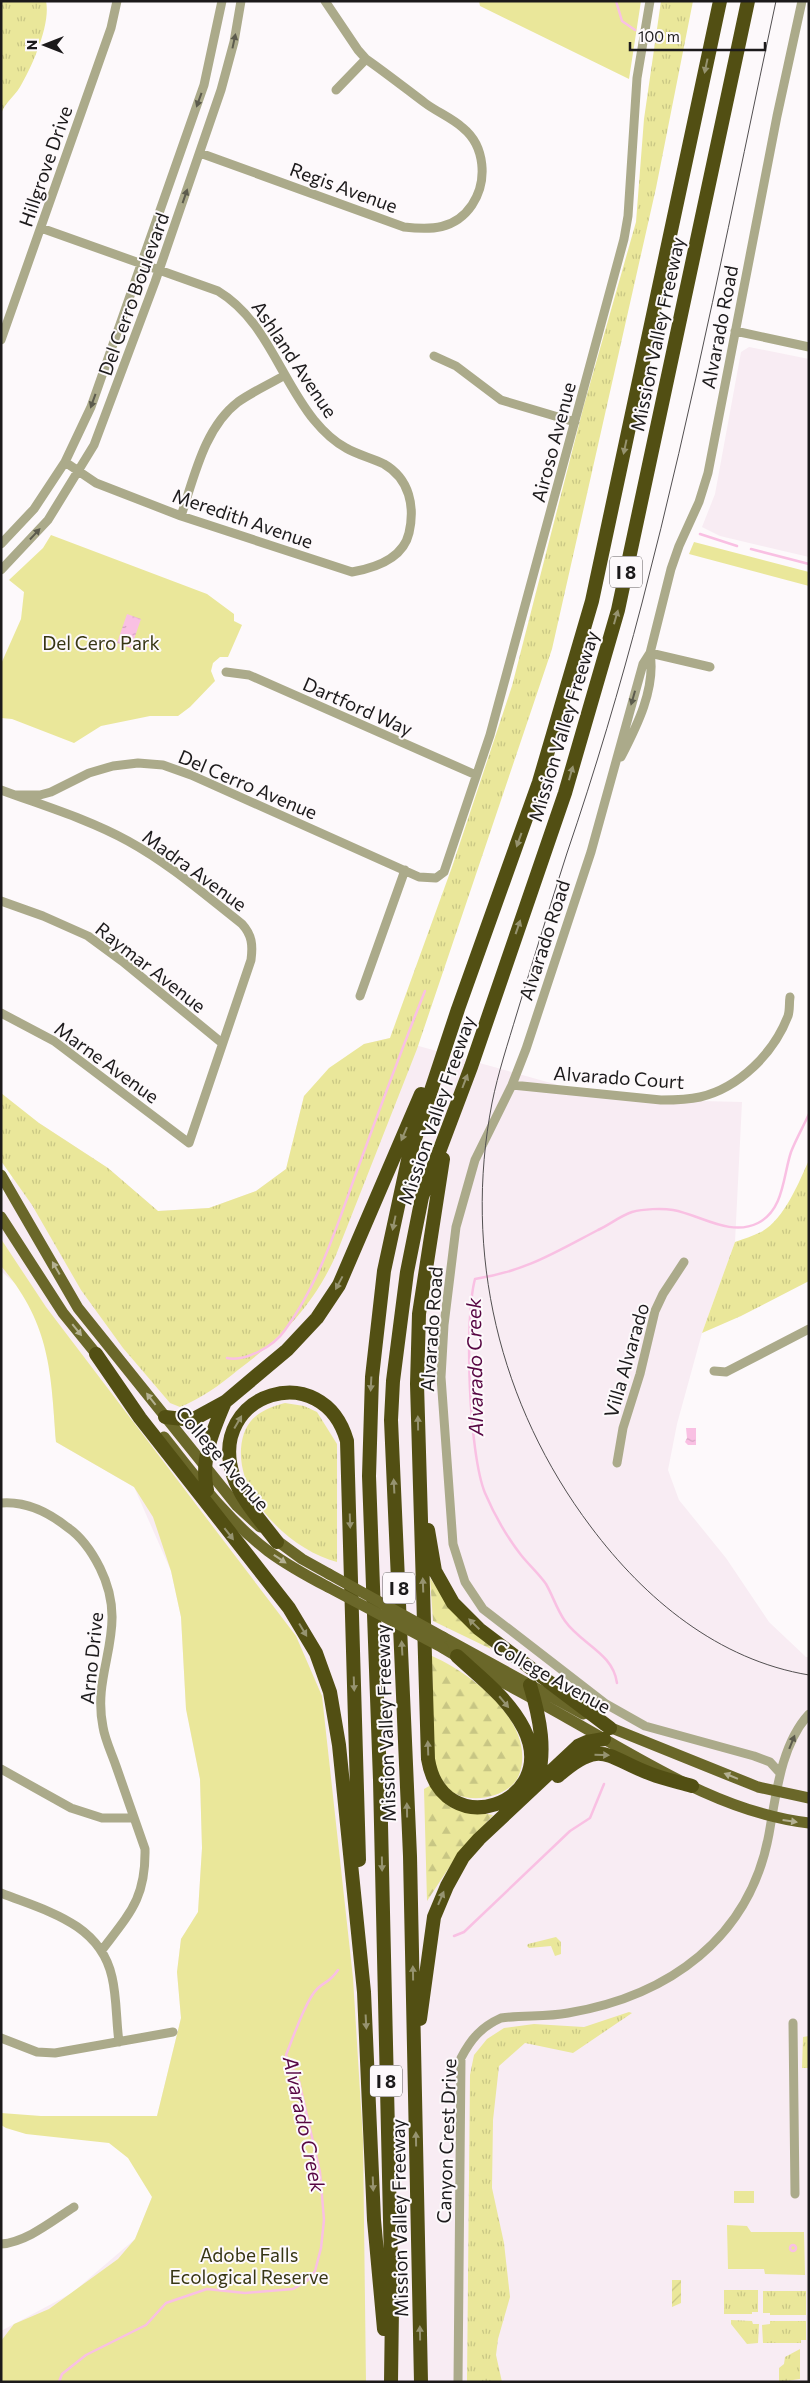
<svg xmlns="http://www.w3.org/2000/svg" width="810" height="2383" font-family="Commissioner,sans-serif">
	<defs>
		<pattern id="grass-tufts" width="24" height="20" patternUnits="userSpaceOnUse" patternTransform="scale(1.25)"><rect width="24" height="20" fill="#eae79a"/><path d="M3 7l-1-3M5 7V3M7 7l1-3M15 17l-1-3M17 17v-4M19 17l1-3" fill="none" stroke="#c8c684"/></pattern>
		<pattern id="forest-firs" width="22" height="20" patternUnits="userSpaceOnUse" patternTransform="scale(1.25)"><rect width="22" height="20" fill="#eae79a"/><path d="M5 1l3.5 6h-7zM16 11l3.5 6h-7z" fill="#c8c684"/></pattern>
		<pattern id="garden-furrows" width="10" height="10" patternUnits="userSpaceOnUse" patternTransform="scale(1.25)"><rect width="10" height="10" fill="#eae79a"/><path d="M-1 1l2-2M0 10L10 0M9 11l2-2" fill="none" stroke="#c8c684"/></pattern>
		<pattern id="water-ripples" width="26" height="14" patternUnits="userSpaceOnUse" patternTransform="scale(1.25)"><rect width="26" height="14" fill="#f9c0e3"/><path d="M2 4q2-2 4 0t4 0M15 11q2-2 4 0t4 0" fill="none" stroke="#d5a4c2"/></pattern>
	</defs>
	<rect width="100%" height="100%" fill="#fdf9fb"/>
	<path fill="#f8ecf3" d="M749 347 809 359V557L720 536 702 527 715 494 741 352Z
		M390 1038 583 1092 661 1100 742 1102 735 1242 702 1333 677 1424 668 1470 679 1500 726 1558 769 1622 806 1657H809V2382H1V2331L72 2293 135 2239 152 2197 157 2116 181 2018 177 1972 181 1939 198 1912 202 1848 200 1779 186 1709 181 1617 171 1571 134 1487 56 1442 50 1364 36 1316 18 1286 1 1271V1201L39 1123 108 1168 158 1211 209 1208 256 1191 286 1169 304 1096 364 1044Z"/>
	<path fill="url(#grass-tufts)" d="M1 1H46C51 24 32 67 20 87 14 97 2 105 1 116Z
		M661 1H693L656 188 552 649 417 1049 336 1255C313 1306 282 1337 238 1370 220 1385 202 1398 180 1407L170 1403 123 1348 81 1290 32 1205 1 1161V1093L39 1123 108 1168 158 1211 209 1208 256 1191 286 1169 304 1096 329 1068 364 1044 390 1038 452 867 512 686 584 405 636 222 644 119Z
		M809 1160V1281L741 1316 702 1333 735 1242C743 1239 753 1236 761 1232 784 1220 799 1182 809 1160Z
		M285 1403 304 1406 317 1412 337 1444V1562C291 1550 238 1499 241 1449 243 1420 259 1410 285 1403Z
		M556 1937 561 1942V1954L555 1956 551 1946 529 1948 527 1946 528 1944Z
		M629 2012 632 2013 573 2053 525 2043 499 2066 493 2120 492 2188 504 2243 510 2297 498 2339 496 2355 502 2382H467L470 2075 474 2055 487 2039 504 2028 534 2024 584 2027Z
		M809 2036V2068H802L803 2037Z
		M724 2290H758V2312H752V2314H724Z
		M763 2291H806V2315H770V2313H763Z
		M731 2320 752 2321 753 2324H759L758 2343 747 2344 731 2324Z
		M770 2321H806V2340H801V2343H763L762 2325 770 2324Z
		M800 2349V2379L779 2382V2368L784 2364 785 2357Z"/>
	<path fill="url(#forest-firs)" d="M430 1578 443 1596 488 1643 491 1649 433 1621Z
		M432 1656C471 1673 538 1724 519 1775 511 1796 475 1804 456 1794 447 1790 439 1776 436 1767 432 1754 433 1739 433 1725 433 1702 432 1679 432 1656Z
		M431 1785 452 1808 493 1815 458 1854 427 1901 424 1789Z"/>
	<path fill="#eae79a" d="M479 1H641L629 79 480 6Z
		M51 535 207 594 234 614V621L242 625 228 657H220L213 663 211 671 215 681 190 707 178 716H150L101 726 74 743 12 719 1 718V664L21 619 24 592 9 580 43 548Z
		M694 542 809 572V586L689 554Z
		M1 1239 46 1307 296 1636 322 1696 353 1978 363 2140 366 2382H1V2341L14 2324 49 2309 118 2259 135 2239 152 2197 128 2158 109 2143 26 2134 6 2128 1 2125V2113L41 2116H157L181 2018 177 1972 181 1939 198 1912 202 1848 200 1779 186 1709 181 1617 171 1571 153 1517 134 1487 56 1442C51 1371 50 1323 1 1266Z
		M734 2191H754V2203H734Z
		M727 2225 747 2226 751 2232H804L805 2275 765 2274 764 2269H728Z"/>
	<path fill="url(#garden-furrows)" d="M672 2280H681V2303L672 2307Z"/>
	<path fill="url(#water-ripples)" d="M127 614 141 619 131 648 117 643Z
		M686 1428H696V1445H688L685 1442 687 1438Z"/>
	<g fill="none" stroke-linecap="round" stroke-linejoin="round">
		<path stroke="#f9c0e3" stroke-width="2.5" d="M616 1 622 21 635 30
			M700 534 737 546
			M751 549 809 564
			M227 1358C246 1362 274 1346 285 1330 318 1285 336 1229 354 1179 377 1116 400 1053 425 991
			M617 1683C613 1653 581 1644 565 1621 557 1610 553 1596 546 1584 539 1574 529 1565 521 1555 507 1537 494 1514 485 1493 469 1454 464 1320 475 1279 526 1271 554 1253 598 1230 609 1225 620 1216 632 1212 643 1209 662 1208 673 1210 701 1215 730 1237 758 1223 784 1210 783 1176 791 1152 796 1139 803 1127 809 1114
			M454 1936 464 1932 570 1831 590 1818 604 1784
			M790 2248a3 3 0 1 1 6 0a3 3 0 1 1-6 0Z
			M59 2382 62 2374 86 2355 146 2325 166 2303 207 2289 245 2293 293 2289 307 2281 315 2271 321 2248 324 2220 320 2172 299 2081 286 2055C293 2038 306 1999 318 1988 327 1980 330 1982 338 1970"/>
		<path stroke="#abaa8a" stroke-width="9" d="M336 90 366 59
			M200 153 404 227C431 230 455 230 472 205 488 181 485 146 463 128 452 118 437 112 425 103 405 88 386 73 366 59L358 50 325 1
			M41 228 218 291C266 320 280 378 314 420 323 431 333 441 346 448 358 455 372 458 384 464 410 479 415 507 409 533 403 559 375 568 352 572L181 516 96 483 65 462
			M735 331 809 347
			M1 340 111 28 117 1
			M434 356 456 366 501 400 575 422
			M181 516C194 478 204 428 238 402 252 392 270 384 285 375
			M1 544 34 509 65 462 91 407 204 85 222 1
			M1 570 48 520 94 445 155 282 221 90 234 42 241 1
			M650 653 710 667
			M226 672 249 675 476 775
			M621 757C637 726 656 688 650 653
			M1 790C44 806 88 819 128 841 170 864 205 895 242 924 252 935 253 945 251 960L189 1143 54 1041 1 1013
			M15 795H40L51 792 89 773 113 766 138 763 163 765 191 775 419 877 436 878 444 872 490 735 624 239 628 216 637 78 650 1
			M1 901 43 916 88 936 122 961 222 1043
			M360 996 405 870
			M512 1085 661 1100C674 1100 687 1100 700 1097 739 1088 774 1053 788 1016 790 1010 789 1003 790 997
			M714 1371 726 1372 809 1329
			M617 1463 623 1428 640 1374 655 1311 663 1294 684 1262
			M1 1503C26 1501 48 1512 67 1527 82 1537 92 1552 100 1568 131 1630 91 1669 103 1727 105 1740 112 1754 116 1766 126 1794 135 1821 145 1849 146 1898 130 1913 102 1950
			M1 1769 71 1808 102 1818H134
			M780 1773 770 1762 754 1756 645 1726 606 1704 483 1609 465 1582 453 1544 441 1377 444 1325 456 1227 475 1160 512 1085 526 1049 591 852 643 664 650 653 671 569 679 546 699 502 708 473 777 116 802 1
			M1 1893C46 1911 100 1923 112 1977 117 1998 116 2021 119 2042
			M793 2023 795 2194
			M1 2038 37 2052 55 2053 173 2032
			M1 2244C27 2242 52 2221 74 2207
			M458 2382 461 2058C471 2039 481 2027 501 2018 523 2015 546 2017 568 2013 669 1996 750 1938 769 1834 776 1795 781 1744 809 1714"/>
		<path stroke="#6a6729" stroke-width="11" d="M1 1175 78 1308 237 1506 260 1527
			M1 1217 63 1313 102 1361
			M164 1437C196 1477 227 1520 268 1551 287 1565 307 1576 328 1587
			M272 1537 302 1559 329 1574
			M443 1637 583 1714
			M443 1648C484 1673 527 1695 569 1719 644 1761 722 1813 809 1823
			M604 1725 758 1787 809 1798"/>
		<path stroke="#524f13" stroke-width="14" d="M443 1159 419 1314 417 1384 428 1759C442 1845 561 1804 524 1729 509 1699 481 1678 457 1656
			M96 1354 140 1418 289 1608 316 1653 330 1692 339 1745 364 1992 374 2220 384 2329
			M165 1417 192 1420 225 1402 287 1350 317 1318 339 1285 421 1094
			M207 1490C200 1460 213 1430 225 1402
			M428 1530 435 1571 453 1603 479 1629 610 1728
			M277 1542C262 1522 241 1500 233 1475 207 1393 323 1356 347 1441L359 1860
			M530 1685C540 1718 547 1752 536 1785
			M558 1776C602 1737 607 1758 651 1774 664 1779 678 1782 692 1786
			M420 2019 434 1917 447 1886 463 1857 479 1839 578 1746 587 1742 604 1739
			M391 2382 392 2308 380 1780 369 1476 372 1377 384 1271 408 1160 458 1009 539 782 592 601 720 1
			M421 2382 410 1856 391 1420 393 1381 407 1272 422 1197 471 1067 565 793 618 610 748 1"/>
		<path stroke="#524f50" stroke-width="1" d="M776 1C733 202 694 404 642 603 620 687 595 771 567 853 550 906 533 960 517 1013 508 1043 498 1073 492 1103 463 1253 499 1405 591 1527 645 1599 718 1660 809 1675"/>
		<path stroke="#6a6729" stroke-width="11" d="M329 1574 443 1637
			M328 1587 443 1648"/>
	</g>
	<defs><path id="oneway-solid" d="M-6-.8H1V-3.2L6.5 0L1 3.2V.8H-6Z" transform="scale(1.25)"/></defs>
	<g fill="#5c5b4d">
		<use href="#oneway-solid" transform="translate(234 41) rotate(-78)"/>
		<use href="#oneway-solid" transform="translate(199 100) rotate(110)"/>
		<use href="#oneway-solid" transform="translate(185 196) rotate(-71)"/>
		<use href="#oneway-solid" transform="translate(93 401) rotate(110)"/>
		<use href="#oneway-solid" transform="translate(35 534) rotate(-47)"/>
		<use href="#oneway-solid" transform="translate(633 698) rotate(106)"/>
		<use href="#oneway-solid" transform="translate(792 1742) rotate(-68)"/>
	</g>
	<g fill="#969370">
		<use href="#oneway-solid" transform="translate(706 66) rotate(102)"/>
		<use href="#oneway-solid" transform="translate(625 447) rotate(102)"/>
		<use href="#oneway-solid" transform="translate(616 617) rotate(-74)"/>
		<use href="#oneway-solid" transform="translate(571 773) rotate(-74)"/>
		<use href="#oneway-solid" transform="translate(519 840) rotate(110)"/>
		<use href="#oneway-solid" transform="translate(518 927) rotate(-71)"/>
		<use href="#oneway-solid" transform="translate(465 1081) rotate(-69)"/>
		<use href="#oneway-solid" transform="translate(404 1134) rotate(113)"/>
		<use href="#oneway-solid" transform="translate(394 1223) rotate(102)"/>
		<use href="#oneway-solid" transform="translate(339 1283) rotate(118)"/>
		<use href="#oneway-solid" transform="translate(371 1384) rotate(93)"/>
		<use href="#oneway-solid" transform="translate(238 1422) rotate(-60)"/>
		<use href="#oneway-solid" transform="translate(418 1423) rotate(-91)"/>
		<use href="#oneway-solid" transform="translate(394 1486) rotate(-93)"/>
		<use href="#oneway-solid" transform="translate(350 1521) rotate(88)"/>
		<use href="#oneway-solid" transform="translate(229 1534) rotate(52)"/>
		<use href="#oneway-solid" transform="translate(423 1585) rotate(-92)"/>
		<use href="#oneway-solid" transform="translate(474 1624) rotate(-136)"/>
		<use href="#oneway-solid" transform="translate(303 1630) rotate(59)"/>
		<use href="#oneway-solid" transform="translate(402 1648) rotate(-93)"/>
		<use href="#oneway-solid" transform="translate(354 1684) rotate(88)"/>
		<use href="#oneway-solid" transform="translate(504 1702) rotate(50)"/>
		<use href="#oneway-solid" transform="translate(428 1748) rotate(-92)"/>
		<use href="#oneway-solid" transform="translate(602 1755) rotate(2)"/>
		<use href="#oneway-solid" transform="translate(407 1810) rotate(-91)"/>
		<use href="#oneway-solid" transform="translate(382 1864) rotate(89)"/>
		<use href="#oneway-solid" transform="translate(441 1898) rotate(-67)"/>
		<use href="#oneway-solid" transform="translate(413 1973) rotate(-91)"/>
		<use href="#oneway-solid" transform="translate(366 2022) rotate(87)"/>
		<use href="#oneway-solid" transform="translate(416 2139) rotate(-91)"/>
		<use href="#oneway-solid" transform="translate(373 2184) rotate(88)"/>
		<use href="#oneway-solid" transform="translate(420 2333) rotate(-91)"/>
	</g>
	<g fill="#b4b092">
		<use href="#oneway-solid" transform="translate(56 1268) rotate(-120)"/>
		<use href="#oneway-solid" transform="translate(77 1330) rotate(51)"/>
		<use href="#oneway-solid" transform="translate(151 1399) rotate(-128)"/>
		<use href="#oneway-solid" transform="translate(280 1559) rotate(34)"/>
		<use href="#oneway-solid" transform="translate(731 1776) rotate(-158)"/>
		<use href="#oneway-solid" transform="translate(790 1821) rotate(8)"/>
	</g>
	<g text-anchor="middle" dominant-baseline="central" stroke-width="4" stroke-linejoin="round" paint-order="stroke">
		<g fill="#fdf9fb" stroke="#605d5e" stroke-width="1">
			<rect x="610" y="556.5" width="32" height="31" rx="4"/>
			<rect x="383" y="1572.5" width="32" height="31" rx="4"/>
			<rect x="370" y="2065.5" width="32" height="31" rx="4"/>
		</g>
		<g font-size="18" font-weight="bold" fill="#1c1a1b">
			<text x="626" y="572">I 8</text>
			<text x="399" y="1588">I 8</text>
			<text x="386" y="2081">I 8</text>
		</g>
		<g font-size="19" fill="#1c1a1b" stroke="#fdf9fb">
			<text transform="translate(45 166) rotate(-71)">Hillgrove Drive</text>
			<text transform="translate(344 187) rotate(20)">Regis Avenue</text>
			<text transform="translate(133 294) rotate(-70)">Del Cerro Boulevard</text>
			<text transform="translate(719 327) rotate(-79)">Alvarado Road</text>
			<text transform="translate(657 334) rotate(-78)">Mission Valley Freeway</text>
			<text transform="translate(295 359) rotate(56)">Ashland Avenue</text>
			<text transform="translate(553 442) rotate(-75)">Airoso Avenue</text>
			<text transform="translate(243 518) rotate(19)">Meredith Avenue</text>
			<text transform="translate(358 706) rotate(24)">Dartford Way</text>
			<text transform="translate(563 726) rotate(-73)">Mission Valley Freeway</text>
			<text transform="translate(248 784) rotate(23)">Del Cerro Avenue</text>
			<text transform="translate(195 870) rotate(36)">Madra Avenue</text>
			<text transform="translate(544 940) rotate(-72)">Alvarado Road</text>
			<text transform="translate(151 967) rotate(38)">Raymar Avenue</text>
			<text transform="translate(107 1062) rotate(36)">Marne Avenue</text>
			<text transform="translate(619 1077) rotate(4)">Alvarado Court</text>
			<text transform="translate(436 1110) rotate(-71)">Mission Valley Freeway</text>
			<text transform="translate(431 1329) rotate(-86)">Alvarado Road</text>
			<text transform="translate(626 1360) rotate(-74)">Villa Alvarado</text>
			<text transform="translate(223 1458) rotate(49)">College Avenue</text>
			<text transform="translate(91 1658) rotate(-84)">Arno Drive</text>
			<text transform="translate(552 1676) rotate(29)">College Avenue</text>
			<text transform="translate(385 1723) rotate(-92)">Mission Valley Freeway</text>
			<text transform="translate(446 2141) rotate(-88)">Canyon Crest Drive</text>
			<text transform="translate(399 2218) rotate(-91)">Mission Valley Freeway</text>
		</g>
		<g font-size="19" fill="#373614" stroke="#fdf9fb">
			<text x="101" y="642">Del Cero Park</text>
			<text x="249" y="2254">Adobe Falls<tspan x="249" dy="22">Ecological Reserve</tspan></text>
		</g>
		<g font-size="20" font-style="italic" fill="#570643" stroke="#fdf9fb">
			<text transform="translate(474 1367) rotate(-91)">Alvarado Creek</text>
			<text transform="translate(305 2124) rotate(78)">Alvarado Creek</text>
		</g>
	</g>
	<rect width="810" height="2383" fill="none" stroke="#1c1a1b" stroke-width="5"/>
	<g transform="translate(45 45) rotate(270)" stroke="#fdf9fb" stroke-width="4" paint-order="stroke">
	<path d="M0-4L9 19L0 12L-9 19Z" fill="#1c1a1b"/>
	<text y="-8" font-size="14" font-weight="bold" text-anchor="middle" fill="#1c1a1b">N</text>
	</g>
	<path d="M630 42v8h135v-8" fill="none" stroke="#1c1a1b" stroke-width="2.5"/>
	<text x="638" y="42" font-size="15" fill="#1c1a1b" stroke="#fdf9fb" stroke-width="4" paint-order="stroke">100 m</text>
</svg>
